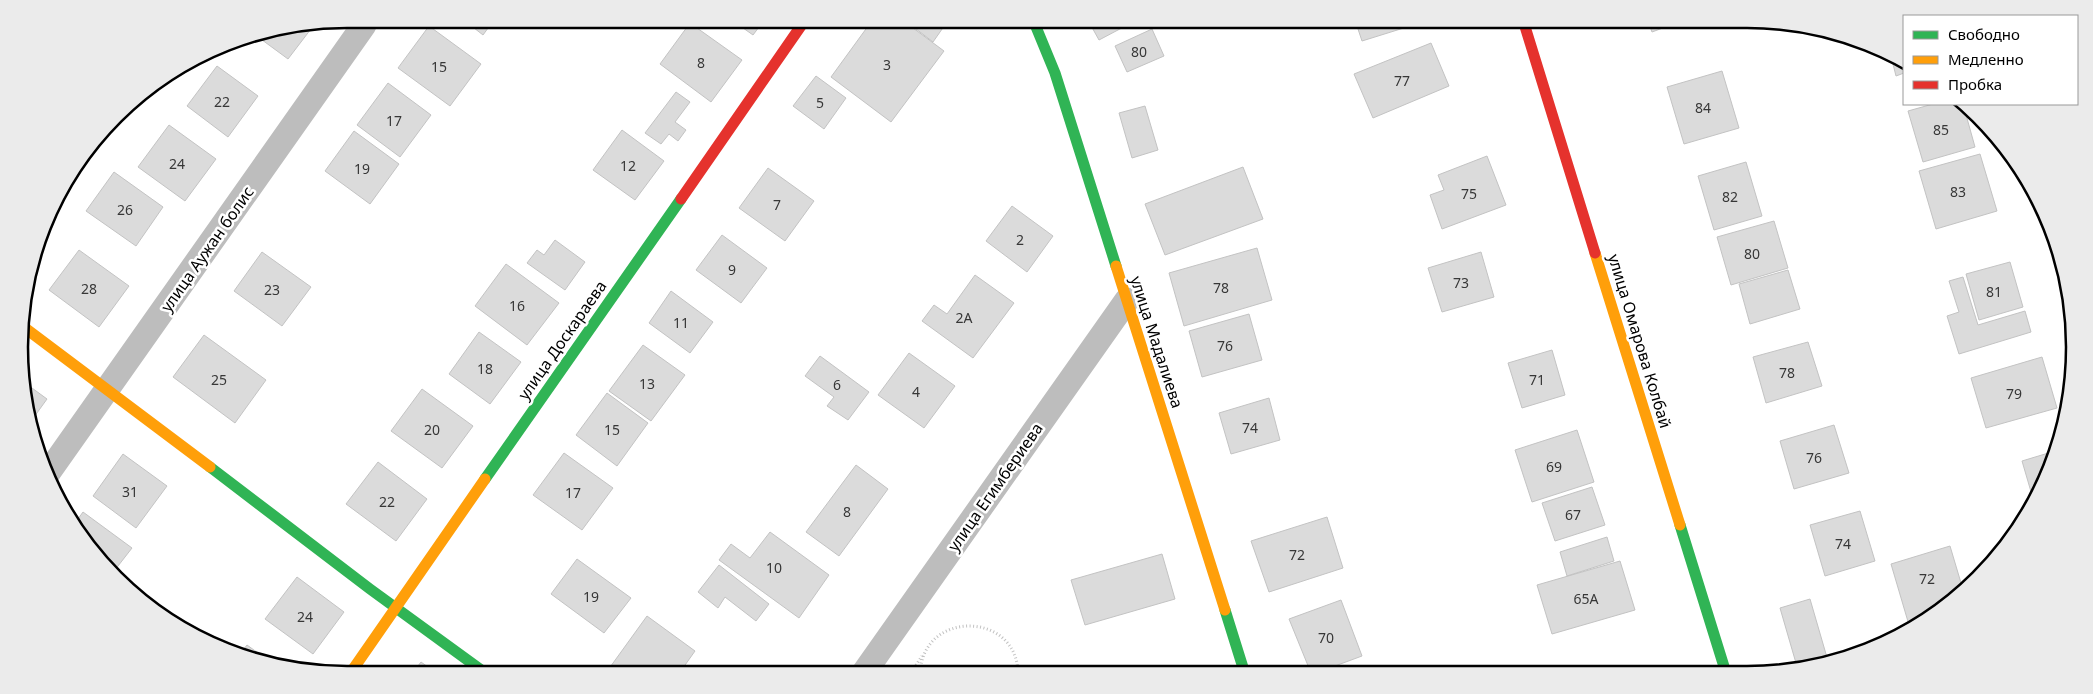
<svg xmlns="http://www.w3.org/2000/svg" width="2093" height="694" font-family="'Noto Sans',sans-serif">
	<rect width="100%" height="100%" fill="#fff"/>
	<path fill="#dbdbdb" stroke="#c3c3c3" d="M1647 19H1687L1652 32Z
		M1355 20H1423V22L1362 41Z
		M1135 21 1099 40 1089 22Z
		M871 22H905L944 51 891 122 831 77Z
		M907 22H947L933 42Z
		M690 23 742 60 711 102 660 64Z
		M736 23H762L753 35Z
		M469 24H491L483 35Z
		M283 25H314L288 59 254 34Z
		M429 26 481 64 450 106 398 68Z
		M1152 29 1164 56 1127 72 1115 46Z
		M1431 43 1449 86 1373 118 1354 74Z
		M1890 52 1904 61V73L1896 76Z
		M217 66 258 96 228 137 187 106Z
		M1722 71 1739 128 1684 144 1667 87Z
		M816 76 846 98 824 129 793 106Z
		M388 83 431 115 400 157 357 125Z
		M676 92 690 102 675 122 686 130 678 141 669 134 661 144 645 133Z
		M1933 104H1963L1975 147 1923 162 1908 111Z
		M1145 106 1158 150 1132 158 1119 113Z
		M169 125 216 159 185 201 138 167Z
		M622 130 664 161 635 200 593 170Z
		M354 131 399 164 370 204 325 171Z
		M1980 154 1997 211 1936 229 1919 171Z
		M1487 156 1506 205 1442 229 1430 195 1444 190 1438 175Z
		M1746 162 1762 216 1714 230 1698 176Z
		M1243 167 1263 219 1165 255 1145 204Z
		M768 168 814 201 785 241 739 208Z
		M114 172 163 207 136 246 86 211Z
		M1012 206 1053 236 1027 272 986 241Z
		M1774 221 1788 268 1731 285 1717 237Z
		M722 235 767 268 741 303 696 270Z
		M555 240 585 262 565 290 527 263 537 250 544 255Z
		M1257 248 1272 300 1184 326 1169 273Z
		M79 250 129 286 99 327 49 290Z
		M262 252 311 287 282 326 234 291Z
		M1481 252 1494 297 1442 312 1428 268Z
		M2010 262 2023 307 1979 320 1966 274Z
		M506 264 559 303 527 345 475 306Z
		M1788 270 1800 309 1750 324 1739 284Z
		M975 275 1014 303 973 358 922 321 934 305 947 314Z
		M1963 277 1978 325 2025 311 2031 332 1959 354 1947 316 1959 312 1949 281Z
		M671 291 713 322 690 353 649 323Z
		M1249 314 1262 360 1202 377 1189 331Z
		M479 332 521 362 490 404 449 374Z
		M204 335 266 380 235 423 173 377Z
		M1808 342 1822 386 1766 403 1753 357Z
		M643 345 685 375 651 421 609 391Z
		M1552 350 1565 395 1522 408 1508 363Z
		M909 353 955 386 924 428 878 395Z
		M820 356 869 392 848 420 827 406 834 397 805 376Z
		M2042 357 2057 408 1986 428 1971 378Z
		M21 380 47 399 29 424Z
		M422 389 473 426 442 468 391 431Z
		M607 393 648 423 617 466 576 435Z
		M1269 398 1280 440 1231 454 1219 413Z
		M1834 425 1849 473 1794 489 1780 441Z
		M1577 430 1594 482 1532 502 1515 450Z
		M2055 451 2034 502 2022 461Z
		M564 453 613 488 582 530 533 495Z
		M123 454 167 486 136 528 93 496Z
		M378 462 427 499 396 541 346 504Z
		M856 465 888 489 839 556 806 532Z
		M1592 487 1605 525 1555 541 1542 503Z
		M1860 511 1875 561 1825 576 1810 525Z
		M83 512 132 548 111 575 74 530 73 526Z
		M1327 517 1343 568 1269 592 1251 541Z
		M770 532 829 575 799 618 719 560 731 544 750 558Z
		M1607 537 1614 561 1567 576 1560 552Z
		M1950 546 1964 593 1922 621 1909 625 1891 564Z
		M1162 554 1175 599 1085 625 1071 580Z
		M577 559 631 598 604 633 551 594Z
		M1620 561 1635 610 1552 634 1537 585Z
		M719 565 769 604 756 621 725 597 718 608 698 592Z
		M297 577 344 612 313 654 265 619Z
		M1810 599 1828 661 1798 670 1780 608Z
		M1341 600 1362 656 1316 673H1311L1289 619Z
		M647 616 695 651 678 675H614L608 670Z
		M247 645 276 666 262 664 240 654Z
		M421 662 439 675H411Z"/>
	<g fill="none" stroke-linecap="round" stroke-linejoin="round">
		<path stroke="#c2c2c2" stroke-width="3" stroke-dasharray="1 2.5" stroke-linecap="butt" d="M910 674 922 656
			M920 674C922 609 1018 611 1018 674"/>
		<path stroke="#bdbdbd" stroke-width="25" d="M48 473 364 25
			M863 674 1127 300"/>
		<path stroke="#30b455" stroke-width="11" d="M1034 22 1055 73 1116 266
			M210 467 370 589 488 675
			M485 479 681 199
			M1680 525 1726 673
			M1225 610 1245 674"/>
		<path stroke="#ff9f0a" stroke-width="11" d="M1595 253 1680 525
			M1116 266 1225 610
			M21 325 210 467
			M349 675 485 479"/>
		<path stroke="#e5322d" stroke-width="11" d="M1523 20 1595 253
			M681 199 803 23"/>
	</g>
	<g text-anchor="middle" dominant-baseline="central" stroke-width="5" stroke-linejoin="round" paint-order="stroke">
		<g font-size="14" fill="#373737">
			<text x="1139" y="51">80</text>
			<text x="701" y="62">8</text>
			<text x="887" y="64">3</text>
			<text x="439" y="66">15</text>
			<text x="1402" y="80">77</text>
			<text x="222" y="101">22</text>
			<text x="820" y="102">5</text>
			<text x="1703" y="107">84</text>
			<text x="394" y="120">17</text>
			<text x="1941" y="129">85</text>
			<text x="177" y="163">24</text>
			<text x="628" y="165">12</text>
			<text x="362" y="168">19</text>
			<text x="1958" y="191">83</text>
			<text x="1469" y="193">75</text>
			<text x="1730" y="196">82</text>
			<text x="777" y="204">7</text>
			<text x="125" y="209">26</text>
			<text x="1020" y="239">2</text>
			<text x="1752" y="253">80</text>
			<text x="732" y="269">9</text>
			<text x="1461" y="282">73</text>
			<text x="1221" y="287">78</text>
			<text x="89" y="288">28</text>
			<text x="272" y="289">23</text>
			<text x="1994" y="291">81</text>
			<text x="517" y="305">16</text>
			<text x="964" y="317">2А</text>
			<text x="681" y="322">11</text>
			<text x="1225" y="345">76</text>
			<text x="485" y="368">18</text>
			<text x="1787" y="372">78</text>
			<text x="219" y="379">25</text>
			<text x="1537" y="379">71</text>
			<text x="647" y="383">13</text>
			<text x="837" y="384">6</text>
			<text x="916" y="391">4</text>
			<text x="2014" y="393">79</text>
			<text x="1250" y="427">74</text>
			<text x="432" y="429">20</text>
			<text x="612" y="429">15</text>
			<text x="1814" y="457">76</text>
			<text x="1554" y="466">69</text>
			<text x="130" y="491">31</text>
			<text x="573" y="492">17</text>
			<text x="387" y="501">22</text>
			<text x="847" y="511">8</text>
			<text x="1573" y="514">67</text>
			<text x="1843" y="543">74</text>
			<text x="1297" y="554">72</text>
			<text x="774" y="567">10</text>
			<text x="1927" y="578">72</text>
			<text x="591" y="596">19</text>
			<text x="1586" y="598">65А</text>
			<text x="305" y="616">24</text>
			<text x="1326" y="637">70</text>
		</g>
		<g font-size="16" fill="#000" stroke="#fff">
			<text transform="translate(207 249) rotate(-55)">улица Аужан болис</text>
			<text transform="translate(562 340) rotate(-55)">улица Доскараева</text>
			<text transform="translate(1640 341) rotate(73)">улица Омарова Колбай</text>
			<text transform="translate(1157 342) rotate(72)">улица Мадалиева</text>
			<text transform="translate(995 487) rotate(-55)">улица Егимбериева</text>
		</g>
	</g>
	<path d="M0 0H2093V694H0ZM347 28H1747A319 319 0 0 1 2066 347V347A319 319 0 0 1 1747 666H347A319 319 0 0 1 28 347V347A319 319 0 0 1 347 28Z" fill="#ebebeb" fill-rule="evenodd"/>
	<path fill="none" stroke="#000" stroke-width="2.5" d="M347 28H1747A319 319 0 0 1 2066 347V347A319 319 0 0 1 1747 666H347A319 319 0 0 1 28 347V347A319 319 0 0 1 347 28Z"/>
	<rect x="1903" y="15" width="175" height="90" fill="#ffffff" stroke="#999999"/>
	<rect x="1913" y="31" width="25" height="8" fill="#30b455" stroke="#999999"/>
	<text x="1948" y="40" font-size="15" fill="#000000">Свободно</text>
	<rect x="1913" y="56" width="25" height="8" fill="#ff9f0a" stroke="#999999"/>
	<text x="1948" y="65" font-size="15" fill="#000000">Медленно</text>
	<rect x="1913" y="81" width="25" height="8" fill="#e5322d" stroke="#999999"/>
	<text x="1948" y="90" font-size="15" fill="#000000">Пробка</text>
</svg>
